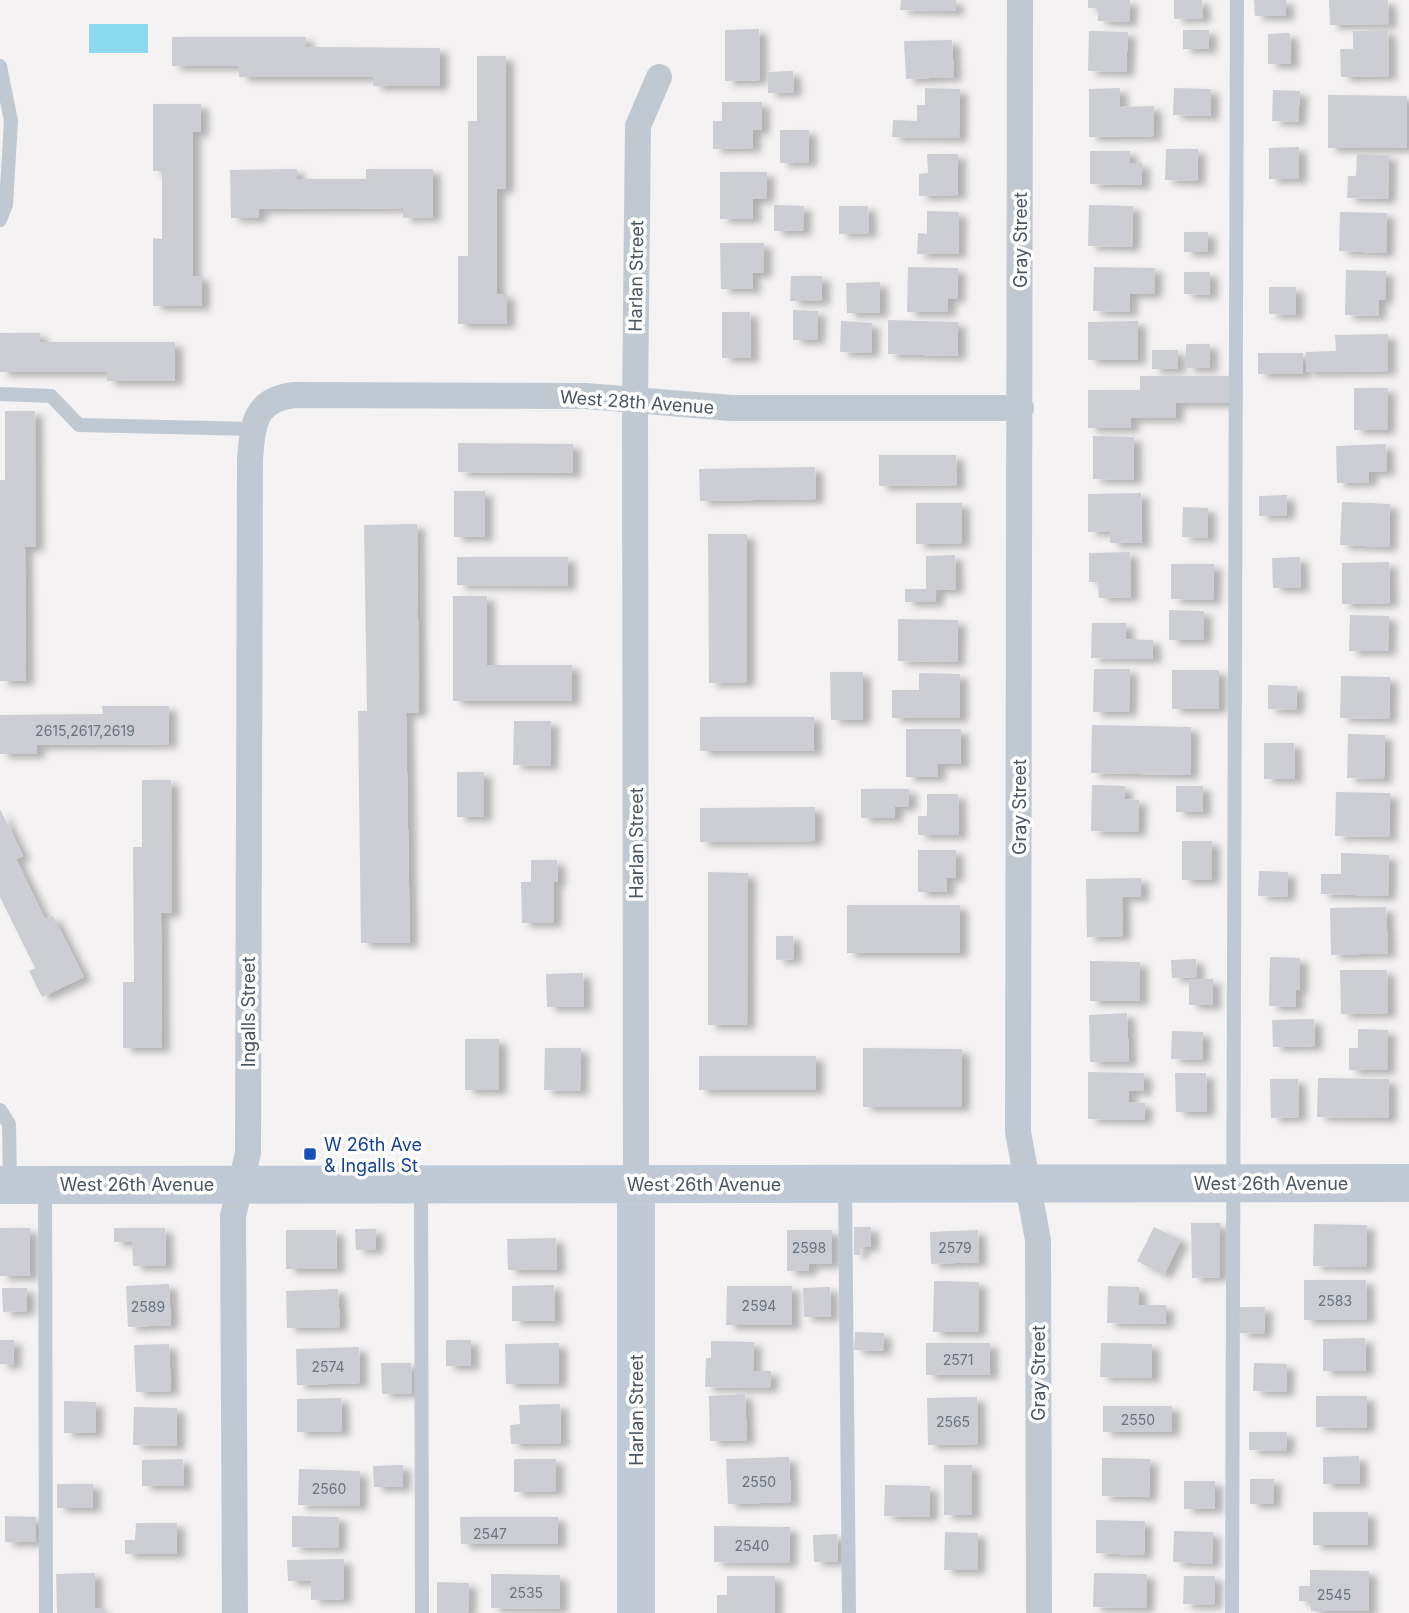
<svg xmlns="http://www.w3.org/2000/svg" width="1409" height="1613" font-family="Inter,sans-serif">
	<defs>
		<filter id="shadow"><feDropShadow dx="8" dy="4.5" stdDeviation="3.5" flood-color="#0004"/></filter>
	</defs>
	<rect width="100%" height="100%" fill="#f4f2f2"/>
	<path fill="#8ddaf0" d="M89 24H148V53H89Z"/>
	<path fill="#ccced4" filter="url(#shadow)" d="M901 0H956V11L900 10Z
		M1088 0H1130L1129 22 1098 21V8H1088Z
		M1174 0H1202L1203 18 1174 19Z
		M1254 0H1286V16H1255Z
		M1329 0H1388L1389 24 1330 25Z
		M759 29 760 80 725 81V30Z
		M1183 30H1209V49H1183Z
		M1388 30 1389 76 1341 77 1340 49H1353V31Z
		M1089 31 1128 32 1126 72 1088 71Z
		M1290 33 1291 64H1268V34Z
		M172 37H306V47L440 48V86H373V77H239V66H172Z
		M952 40 954 77 906 79 904 41Z
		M477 56H506V189H497V294H507V324H458V256H468V121H477Z
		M793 71 794 92 768 93V72Z
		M925 88 960 89 959 138 892 137 893 120 917 121V105H925Z
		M1120 88V107L1154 106V136L1089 137V89Z
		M1174 88 1211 89V116L1173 115Z
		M1273 90 1300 91 1298 122 1272 121Z
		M1328 95 1407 96V148H1328Z
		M722 102H762V130H753V148L713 149V121H722Z
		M153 104H201V132H193V276H202V306H153V238L162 239V171H153Z
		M780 130H809V162L780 163Z
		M1299 147V179H1269V148Z
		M1166 149H1198L1197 181 1165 180Z
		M1090 151H1130V163H1142V185L1090 184Z
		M927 154H958V195L919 196V174L928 173Z
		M1357 154 1389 155 1388 199 1347 198 1348 176H1356Z
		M297 169V179H366V169H433V217L403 218V208L259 209V218H231L230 170Z
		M720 172H767L766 199H753V219H720Z
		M774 205 804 206 803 231H774Z
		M1089 205 1133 206 1132 247 1088 246Z
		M839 206H868L869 233 839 234Z
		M927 211 959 212 958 254H917L918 233 927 234Z
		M1340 212 1387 213 1386 253 1339 251Z
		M1184 232H1208V252H1184Z
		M720 243H764V273H752L753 289H721Z
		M908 267 958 268 957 299 948 298V312H907Z
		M1094 267 1155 268 1154 294H1130V312L1093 311Z
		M1346 270 1386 271 1385 300 1379 299 1378 316 1345 315Z
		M1184 272H1210V295L1184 294Z
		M791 276H822V301H790Z
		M880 282V313H847L846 283Z
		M1269 287H1296V315L1269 314Z
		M793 310 818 311 817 340H793Z
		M722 312H750L751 358H722Z
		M888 320 958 322V356L888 354Z
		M841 321 872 323 871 353 840 352Z
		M1138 321V360H1088V322Z
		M0 333H40V342H175V381H107V372H0Z
		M1388 334V371L1306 372V352L1336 351 1335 335Z
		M1186 344H1210V368H1186Z
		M1152 350H1178V369H1152Z
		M1258 353H1303V374H1258Z
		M1140 376H1230V403H1176V418H1131V428H1088V390H1140Z
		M1354 388H1388L1387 430H1354Z
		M5 411H35L36 547H25L26 681H0V480H5Z
		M1093 436 1134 437V480L1093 479Z
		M458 443 573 444V473L458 472Z
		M1386 444 1387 471 1369 472V482L1337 483 1336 446Z
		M879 455H956L957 485 879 486Z
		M815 467 816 499 700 501 699 469Z
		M454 491H485V537H454Z
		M1141 493 1142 543H1110V531L1088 532V494Z
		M1287 495V515L1259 516V496Z
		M1342 502 1390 504 1389 547 1340 545Z
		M916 503H962V543L916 544Z
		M1183 507 1208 508V538L1182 537Z
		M417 524 419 712 406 713 410 943H361L358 711H367L364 525Z
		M708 534H747V682L709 683Z
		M1130 552 1131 597 1099 598 1098 582H1089V553Z
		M955 555 956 589 936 590V602H905V589H926V556Z
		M457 557H568V586L457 585Z
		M1300 557 1301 588H1273L1272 558Z
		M1389 562 1390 603 1342 604V563Z
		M1171 564H1214L1213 600 1171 599Z
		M453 596H487V665H572V701H453Z
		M1169 610 1204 611V640H1169Z
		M1350 615 1389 616 1388 651H1349Z
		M898 619 958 620 957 662 898 661Z
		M1092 623H1126V639L1153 640V659L1091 658Z
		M1094 669H1130L1129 712H1093Z
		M1172 670H1219V709H1172Z
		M830 672H863V720H831Z
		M919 673 960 674V718H892V690H919Z
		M1341 676 1390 677 1389 719 1340 718Z
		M1268 685 1297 686 1296 710 1268 709Z
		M102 706H169V744L37 745V754H0V715L103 714Z
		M700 717H814V751H700Z
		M514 721H551L550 766 513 765Z
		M1092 725 1191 727 1190 775 1091 773Z
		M906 729H961V764H938V777H906Z
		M1348 734 1385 735 1384 779 1347 778Z
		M1264 743H1294L1295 779H1264Z
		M457 772H484V817H457Z
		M142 780H171L172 913H161L162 1048H123V982H134L133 847H142Z
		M1092 785 1125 786 1124 799 1139 800 1138 832 1091 831Z
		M1176 786H1203V812H1176Z
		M861 789H909V806L895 807V818H861Z
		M1336 792 1390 793 1389 837 1335 836Z
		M927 794H958L959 835H918V816H927Z
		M815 807V841L700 842V808Z
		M0 809 23 856 16 859 45 919 53 916 84 977 42 997 29 971 35 968 0 897Z
		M1182 841H1212V880H1182Z
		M918 850H956V878L947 877V892H918Z
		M1341 853 1389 855 1388 896 1321 894V874H1341Z
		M531 860H557L558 882H554V923H522L521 882H531Z
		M1259 871 1288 872 1287 897 1258 896Z
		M708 872 748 873 747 1025H708Z
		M1141 878V897H1122L1123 936 1087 937 1086 879Z
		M847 905H960V953H847Z
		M1386 907 1388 953 1331 955 1330 908Z
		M776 936H793L794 959 776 960Z
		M1270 957 1300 958V990H1296V1007L1269 1006Z
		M1196 959 1197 977 1172 978 1171 960Z
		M1090 961 1140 962V1001H1090Z
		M1340 970H1387L1388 1013 1341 1014Z
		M583 973 584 1007H547L546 974Z
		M1189 979H1213V1005H1189Z
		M1127 1013 1129 1062H1090L1089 1015Z
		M1314 1019 1315 1046 1273 1047 1272 1020Z
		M1358 1029 1388 1030 1387 1070H1349V1048H1358Z
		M1172 1031 1203 1032 1202 1060 1171 1059Z
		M465 1039H499V1090H465Z
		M545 1048H581L580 1091 544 1090Z
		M863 1048 962 1049V1107H863Z
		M699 1056H816V1090H699Z
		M1088 1072 1144 1073V1091H1129V1102L1145 1103 1144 1120 1088 1119Z
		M1175 1073H1206L1207 1112H1176Z
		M1318 1078 1389 1079V1118L1317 1117Z
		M1270 1079H1298L1299 1117 1271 1118Z
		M1191 1223H1220V1277L1192 1278Z
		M1314 1224 1367 1225 1366 1267 1313 1266Z
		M854 1227H871V1247H860V1255H854Z
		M1154 1227 1181 1240 1164 1275 1137 1261Z
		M0 1228H30V1276H0Z
		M114 1228H165L166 1266H133L132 1242H114Z
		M355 1229H376V1249L356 1250Z
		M286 1230H336L337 1269H286Z
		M787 1230H832V1264H809V1271H787Z
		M978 1230 979 1262 931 1264 930 1232Z
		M556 1238 557 1270H508L507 1239Z
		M1304 1280H1366L1367 1319 1304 1320Z
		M934 1281 979 1282 978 1332H933Z
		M169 1284 171 1325 128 1327 126 1286Z
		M554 1285 555 1321H512V1286Z
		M727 1286H792V1325H726Z
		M1108 1286 1139 1287V1305H1166V1324L1107 1323Z
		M830 1287 831 1317H804L803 1288Z
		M2 1288H27V1311L3 1312Z
		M338 1289 340 1327 287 1328 286 1291Z
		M1240 1307H1265L1264 1334 1239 1333Z
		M855 1332 884 1333 883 1351 854 1350Z
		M1365 1338 1366 1371H1323V1339Z
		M0 1340H14L13 1365 0 1364Z
		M446 1340H471V1366H446Z
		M711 1341 754 1342 753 1371H771L770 1388 705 1387 706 1358H711Z
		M559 1343V1383L506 1384 505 1344Z
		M926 1343H990V1375H926Z
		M1101 1343 1152 1344V1378L1100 1377Z
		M169 1344 171 1391 136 1392 134 1345Z
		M359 1347 360 1383 297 1385 296 1349Z
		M381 1363H411L412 1393 382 1394Z
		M1254 1363 1287 1364 1286 1392 1253 1391Z
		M745 1394 747 1440 710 1441 709 1396Z
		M1316 1396H1367V1428L1316 1427Z
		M977 1397 978 1444 928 1445 927 1398Z
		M341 1398 342 1431 297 1432V1399Z
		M64 1401 96 1402 95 1433H64Z
		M560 1404 561 1443 511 1444 510 1425 520 1424 519 1405Z
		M1103 1406H1172V1432H1103Z
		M134 1407 177 1408V1446L133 1445Z
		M1249 1432H1287L1286 1451 1249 1450Z
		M1359 1456 1360 1484H1323V1457Z
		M789 1457 791 1502 728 1504 726 1459Z
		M1102 1458 1150 1459 1149 1497 1102 1496Z
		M183 1459 184 1486H142V1460Z
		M514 1459H556V1491L514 1492Z
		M403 1465V1487H374L373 1466Z
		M944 1465H972V1515H944Z
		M299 1469 360 1471 359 1506 298 1505Z
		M1250 1479H1274L1273 1504H1250Z
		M1184 1481H1215V1509H1184Z
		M57 1484H93V1508H57Z
		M885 1485 930 1486V1517L884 1516Z
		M1313 1512H1368V1545H1313Z
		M5 1516 36 1517V1542H5Z
		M292 1516 339 1517 338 1548 292 1547Z
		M460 1517H558V1544H461Z
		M1096 1520 1145 1521 1144 1555 1096 1553Z
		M136 1523H177V1554H125V1540H135Z
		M714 1526 790 1527 789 1563 714 1562Z
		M1174 1531 1213 1532 1212 1564 1173 1562Z
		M945 1532 978 1533 977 1570H944Z
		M837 1534 838 1561 814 1562 813 1535Z
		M344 1559V1599L311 1600V1581H288L287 1560Z
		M1310 1570 1369 1571V1611H1311V1601H1299V1586H1310Z
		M95 1573V1609L103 1608V1613H57L56 1574Z
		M1094 1573 1147 1574 1146 1608 1093 1607Z
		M491 1574 560 1575V1609L491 1608Z
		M727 1576H775V1613H717V1595H727Z
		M1184 1576H1215L1214 1605 1183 1604Z
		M437 1582 469 1583 468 1613H437Z"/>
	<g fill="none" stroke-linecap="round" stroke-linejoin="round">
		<path stroke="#c0c9d2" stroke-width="14" d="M0 66 11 121 6 205 0 220
			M0 394 51 396 79 425 253 429
			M0 1110 9 1124 10 1183
			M421 1185 422 1613
			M845 1185 849 1613
			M45 1187 46 1613
			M1232 1613 1237 0"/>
		<path stroke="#c0c9d2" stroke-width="26" d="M1020 0 1018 1132 1038 1240 1039 1613
			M636 1184 635 402 638 126 659 77
			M235 1613 233 1216 248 1153 250 459C253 424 254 400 294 395L586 396 731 408H1021"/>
		<path stroke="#c0cad6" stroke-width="38" d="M0 1185 1409 1183
			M636 1613V1184"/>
	</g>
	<rect fill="#1a4fb4" stroke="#fff" stroke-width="2.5" x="303" y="1147" width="14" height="14" rx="3.5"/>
	<g text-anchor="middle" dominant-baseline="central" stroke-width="7" stroke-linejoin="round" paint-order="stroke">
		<g font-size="14" fill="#6a737e">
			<text x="85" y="730">2615,2617,2619</text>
			<text x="809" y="1247">2598</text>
			<text x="955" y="1247">2579</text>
			<text x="1335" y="1300">2583</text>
			<text x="759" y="1305">2594</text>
			<text x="148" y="1306">2589</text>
			<text x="958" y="1359">2571</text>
			<text x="328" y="1366">2574</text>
			<text x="1138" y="1419">2550</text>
			<text x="953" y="1421">2565</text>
			<text x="759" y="1481">2550</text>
			<text x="329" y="1488">2560</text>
			<text x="490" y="1533">2547</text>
			<text x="752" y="1545">2540</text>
			<text x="526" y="1592">2535</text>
			<text x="1334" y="1594">2545</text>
		</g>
		<g font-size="18" fill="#495561" stroke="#fff">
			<text transform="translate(1020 240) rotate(-90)">Gray Street</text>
			<text transform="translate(636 276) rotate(-89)">Harlan Street</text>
			<text transform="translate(637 402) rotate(4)">West 28th Avenue</text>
			<text transform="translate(1019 807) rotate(-90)">Gray Street</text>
			<text transform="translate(636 843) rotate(-90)">Harlan Street</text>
			<text transform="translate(248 1012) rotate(-90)">Ingalls Street</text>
			<text x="1271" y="1183">West 26th Avenue</text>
			<text x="137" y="1184">West 26th Avenue</text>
			<text x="704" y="1184">West 26th Avenue</text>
			<text transform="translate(1038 1373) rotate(-90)">Gray Street</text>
			<text transform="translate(636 1410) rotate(-90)">Harlan Street</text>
		</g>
		<g font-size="18" fill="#164399" stroke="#fff" text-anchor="start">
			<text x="324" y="1144">W 26th Ave<tspan x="324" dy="21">&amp; Ingalls St</tspan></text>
		</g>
	</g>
</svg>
